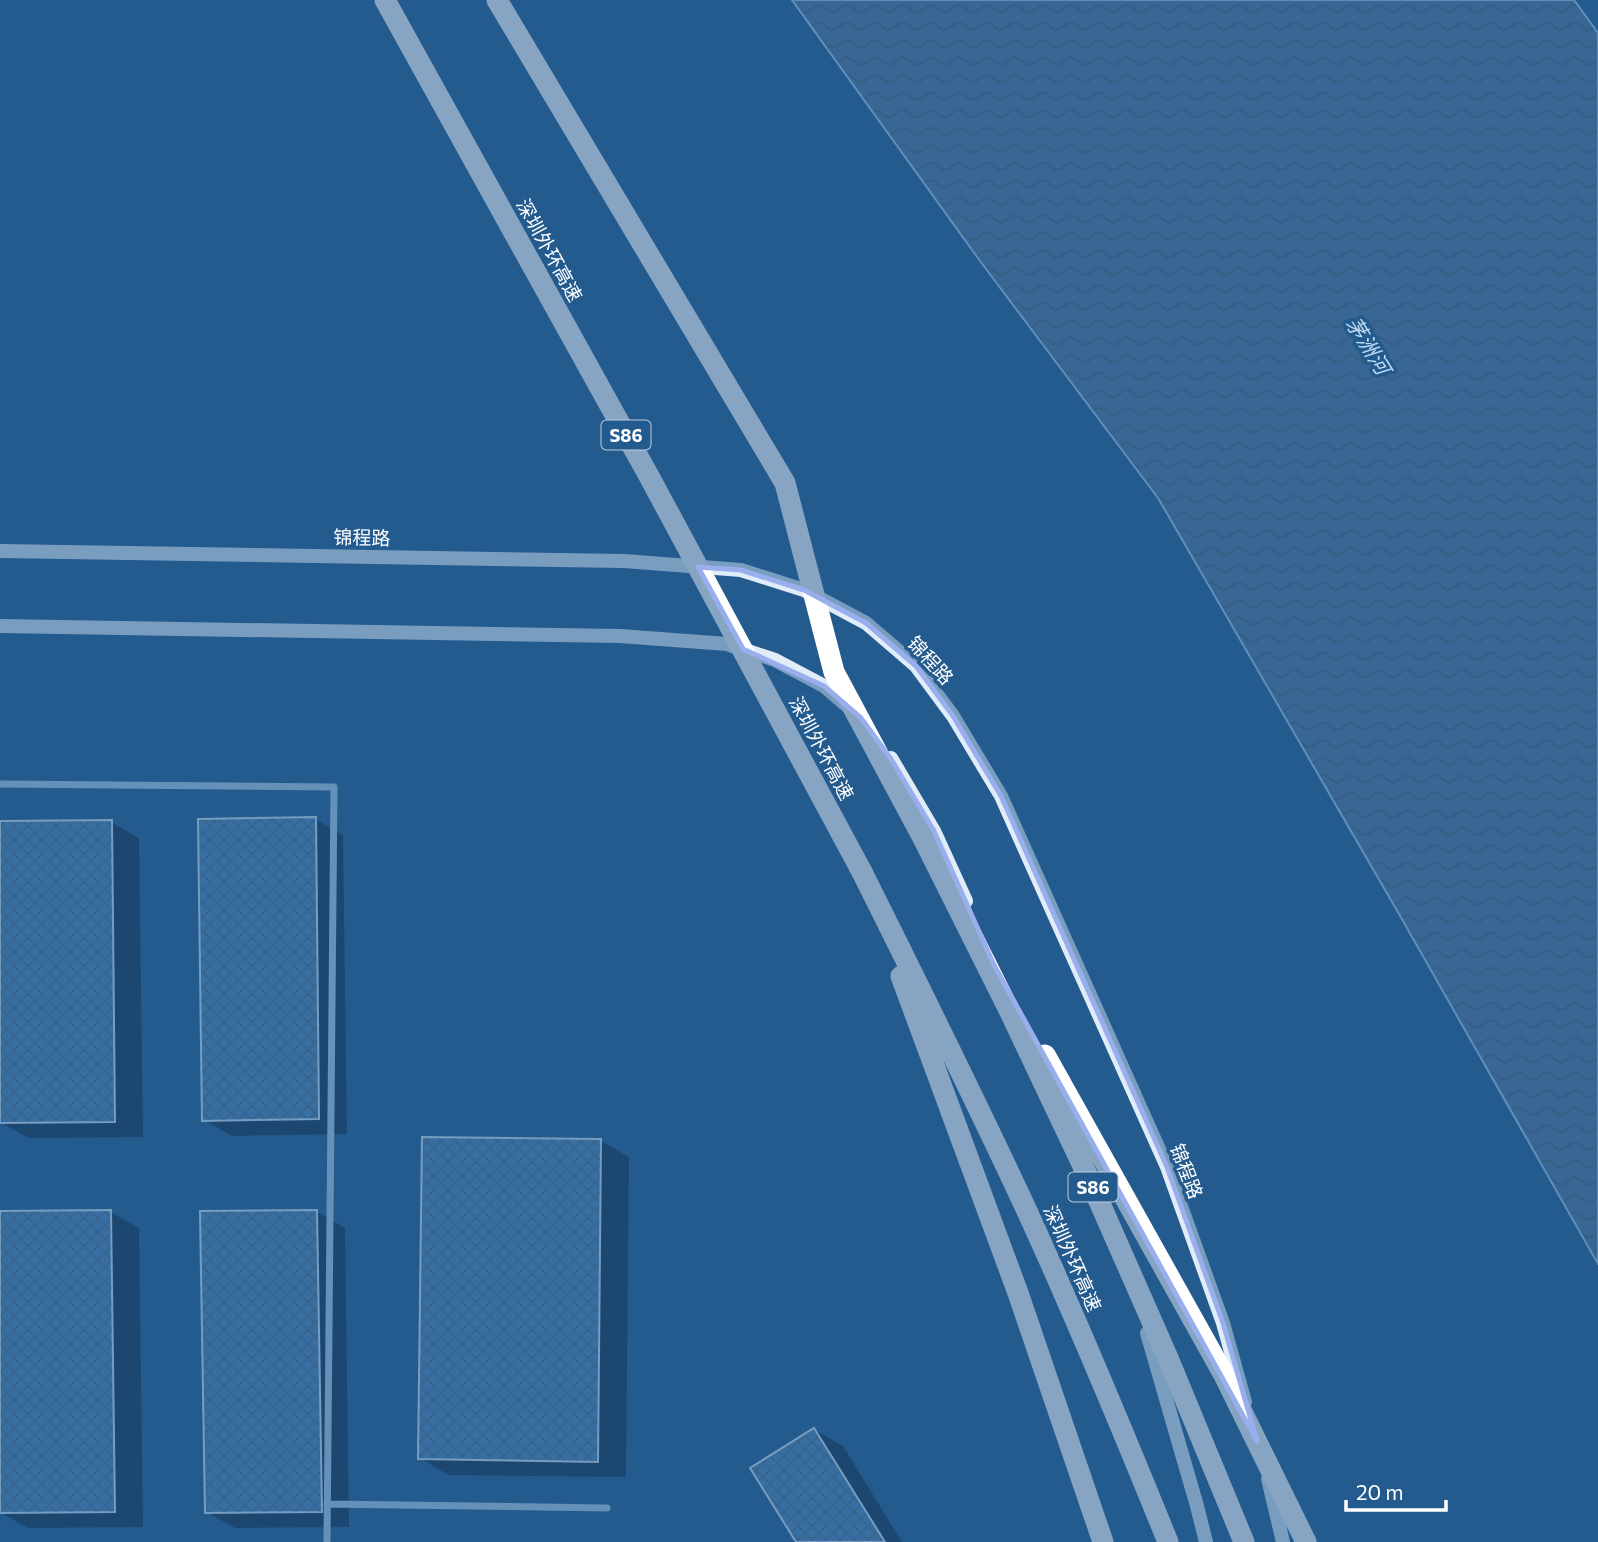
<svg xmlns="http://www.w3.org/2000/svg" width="1598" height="1542" font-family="Commissioner,'Noto Sans SC',sans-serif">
	<defs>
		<pattern id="water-waves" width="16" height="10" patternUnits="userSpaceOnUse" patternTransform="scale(1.75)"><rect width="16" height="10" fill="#50769b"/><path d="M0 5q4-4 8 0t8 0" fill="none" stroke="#4e5f70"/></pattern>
		<pattern id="building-cross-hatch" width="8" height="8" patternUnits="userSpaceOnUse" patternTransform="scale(1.75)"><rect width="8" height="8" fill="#5087b8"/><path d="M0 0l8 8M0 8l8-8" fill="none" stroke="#4e6f8d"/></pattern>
	</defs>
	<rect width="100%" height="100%" fill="#245b8f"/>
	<path fill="url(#water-waves)" stroke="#a9cded" stroke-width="2" d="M792 0H1574L1598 33V1264L1403 921 1158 498 980 261Z"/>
	<path fill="#0007" d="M315 819 343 835 347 1134 232 1136 204 1120Z
		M111 822 139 838 143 1137 28 1138 0 1122V823Z
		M601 1141 629 1157 626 1477 448 1475 420 1458Z
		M111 1212 139 1228 143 1527 28 1528 0 1512V1213Z
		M317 1212 345 1228 349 1527 235 1528 206 1512Z
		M815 1430 843 1446 902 1542H799Z"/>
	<path fill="url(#building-cross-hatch)" stroke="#d9eaf9" stroke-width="2" d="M316 817 319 1119 202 1121 198 819Z
		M112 820 115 1122 0 1123V821Z
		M422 1137 601 1139 598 1462 418 1459Z
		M111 1210 115 1512 0 1513V1211Z
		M317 1210 322 1512 205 1513 200 1211Z
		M814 1428 885 1542H796L750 1468Z"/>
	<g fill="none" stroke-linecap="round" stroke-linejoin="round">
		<path stroke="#b4d2ec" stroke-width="7" d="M0 784 334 787 327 1542
			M327 1504 607 1508"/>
		<path stroke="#e0edf9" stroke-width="14" d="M0 551 624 561 741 570 804 590 866 623 916 666 953 716 1001 796 1167 1167 1223 1323 1245 1402
			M0 626 620 636 727 644 775 660 824 686 846 705
			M891 758 934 831 966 901
			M1147 1333 1197 1506 1206 1542
			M1268 1479 1283 1542"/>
		<path stroke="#fff" stroke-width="21" d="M862 872C918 984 974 1097 1027 1211 1077 1320 1123 1431 1168 1542
			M901 976 1018 1293 1103 1542"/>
		<path stroke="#fff" stroke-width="21" d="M385 0 650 478 862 872
			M497 0 785 483 834 672 924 840 1009 1010 1091 1183 1168 1358 1244 1542
			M1045 1055 1224 1375 1306 1542"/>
	</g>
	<path d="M0 0H1598V1542H0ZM698 567 741 570 804 590 866 623 916 666 953 716 1001 796 1167 1167 1223 1323 1257 1441 994 965 934 831 891 759 861 718 824 686 743 649Z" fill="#245b8f" fill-opacity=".55" fill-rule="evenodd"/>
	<path fill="none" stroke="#99afed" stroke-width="5" stroke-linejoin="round" d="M698 567 741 570 804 590 866 623 916 666 953 716 1001 796 1167 1167 1223 1323 1257 1441 994 965 934 831 891 759 861 718 824 686 743 649Z"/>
	<g text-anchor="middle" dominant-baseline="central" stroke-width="7" stroke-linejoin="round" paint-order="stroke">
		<g fill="#245b8f" stroke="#bdcedd" stroke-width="2">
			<rect x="601.5" y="420.5" width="49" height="29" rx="5"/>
			<rect x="1068.5" y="1172.5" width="49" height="29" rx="5"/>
		</g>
		<g font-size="18" font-weight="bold" fill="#fff">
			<text x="626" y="435">S86</text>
			<text x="1093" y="1187">S86</text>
		</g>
		<g font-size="19" fill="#fff" stroke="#245b8f">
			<text transform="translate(550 250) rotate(61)">深圳外环高速</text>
			<text transform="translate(362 537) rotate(1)">锦程路</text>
			<text transform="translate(931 660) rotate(48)">锦程路</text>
			<text transform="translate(822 748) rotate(62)">深圳外环高速</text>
			<text transform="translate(1187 1171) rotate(69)">锦程路</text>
			<text transform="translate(1073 1258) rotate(66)">深圳外环高速</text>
		</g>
		<g font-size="21" font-style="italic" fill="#c0dbf3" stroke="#245b8f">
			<text transform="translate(1369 345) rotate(58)">茅洲河</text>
		</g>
	</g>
	<path d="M1346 1500v10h100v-10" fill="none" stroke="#ffffff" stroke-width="3.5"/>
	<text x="1356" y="1500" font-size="21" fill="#ffffff" stroke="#245b8f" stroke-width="5" paint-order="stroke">20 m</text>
</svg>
